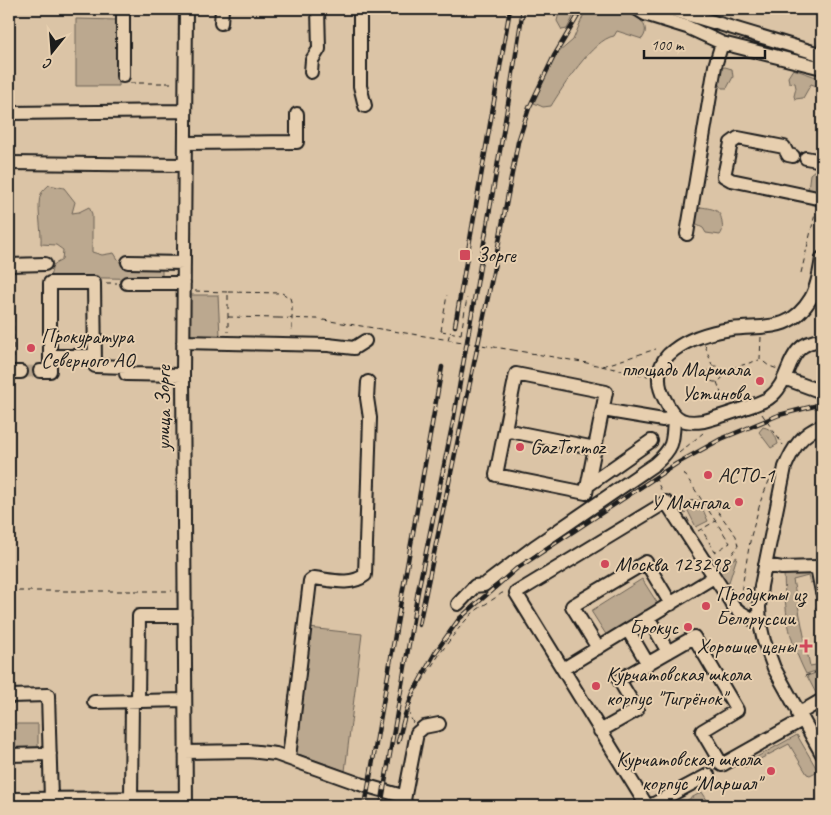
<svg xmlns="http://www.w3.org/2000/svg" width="831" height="815" font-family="Caveat,sans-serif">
	<rect width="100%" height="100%" fill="#dbc4a6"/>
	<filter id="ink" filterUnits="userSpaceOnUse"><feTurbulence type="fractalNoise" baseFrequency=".02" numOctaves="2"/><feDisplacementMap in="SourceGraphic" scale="10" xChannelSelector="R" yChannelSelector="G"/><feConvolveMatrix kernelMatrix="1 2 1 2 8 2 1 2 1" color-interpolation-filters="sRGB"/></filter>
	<g filter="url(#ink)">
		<path fill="#bba88f" stroke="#6c6256" d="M560 9H577L567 29 562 30 557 21Z
			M586 9C595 9 604 8 614 9 627 10 655 22 642 39L617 31 614 36C593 39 562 88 551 106L543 107 534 103 549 68 559 52 573 40Z
			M76 19 119 20V86H76Z
			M725 67 732 69 733 77 727 88H722L715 77 720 68Z
			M793 69 822 79V88L811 84 803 98 795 99 794 96 796 88 795 83 789 82 788 77Z
			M815 170 820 174C820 181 818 188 812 193L808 190 810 174Z
			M49 185 64 188 75 202 72 213 79 212 89 207 92 214V252L102 255 114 253 121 264 162 268V279L50 277 53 265 62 260 63 250 56 245 41 244C42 231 36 204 41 194 42 191 47 187 49 185Z
			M701 207C713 209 721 209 722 223 723 228 723 231 720 235L706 233 703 228 695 224 696 212Z
			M189 295H218L220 336H188Z
			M763 427C773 429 776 436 778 444L771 448 759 432Z
			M700 503 708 521 696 527 687 509Z
			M737 557 728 585 714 570Z
			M812 569 817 581 810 583 808 576 793 580 810 666 822 664V669L806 674C787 636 785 612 784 571Z
			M642 579 658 604 607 636 591 611Z
			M309 628 362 634 345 771 293 752Z
			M822 671V698L819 699 807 676Z
			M9 724H38V747L9 748Z
			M797 735 818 771 810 775 807 774 789 744 745 767 744 764Z
			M702 792 711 806H681L680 804Z"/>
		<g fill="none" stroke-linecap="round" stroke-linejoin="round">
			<path stroke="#b5a28a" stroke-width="12" stroke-dasharray="12 6" stroke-linecap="butt" d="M21 372 40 371"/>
			<defs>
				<path id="minor" d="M123 9V76
					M360 9V86L365 106
					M637 9 645 14 687 27 722 43 822 68
					M670 9 816 53 822 57
					M221 23 222 9
					M311 72 312 60 319 49 318 9
					M9 113 185 111
					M185 143 297 142V114
					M793 156 788 155 784 147 738 138 731 143 724 176 731 180 822 199
					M806 158 822 161
					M9 163 184 165
					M687 234 715 66 722 43
					M822 258C820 271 818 286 811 298 790 333 765 325 731 329 711 332 691 337 674 350 657 362 655 382 665 400 669 408 674 417 682 420 689 423 697 422 704 421 716 418 760 404 769 398 794 380 783 343 822 340
					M128 262 184 263
					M9 265 45 264
					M127 283H184
					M183 342 328 345 354 348 365 341
					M50 356H95
					M40 371H50V283H94L95 366 126 367V374L183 375
					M9 372H21
					M516 374 606 392 586 493 496 475Z
					M784 378 822 392
					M603 410 663 420 676 417
					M822 426C802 433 793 448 785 467L761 586 759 607 760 624 764 641 774 668 822 754
					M505 430 595 448
					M587 486 651 441
					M765 565 782 568 817 567 822 592
					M458 604 475 586 484 585 534 547 655 464C674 447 673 442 674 417
					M648 617 668 652
					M628 630 648 664
					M598 648 572 606 646 562 671 604
					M563 669 714 577
					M9 696 48 695 51 799
					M138 701 139 616H185
					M94 702 185 700
					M798 714 822 700
					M600 731 637 710 619 680 694 637 737 710 702 731 722 765 802 720
					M185 752 249 751 276 754 360 784 399 795 404 800 407 806
					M9 755 50 754
					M289 757 310 581 314 578C331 580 351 586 365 575L370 418 367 398 368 382
					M131 798 132 701
					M9 799 186 798
					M404 800 417 733 424 727 439 724
					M186 806 183 375 186 9
					M647 806 516 593 666 502 734 607 740 612 760 624
					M650 806 708 775"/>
			</defs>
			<use href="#minor" stroke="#1c1c1c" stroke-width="16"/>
			<path stroke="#1c1c1c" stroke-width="1" stroke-dasharray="5 4" stroke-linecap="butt" d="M130 83H173
				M801 273 816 210
				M13 281 14 361
				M106 283H117
				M195 291 228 292V332
				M228 292 282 293 290 298 292 305V333
				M228 317 278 318
				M441 331 447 295
				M461 334 467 298
				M761 337 760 359 769 366 778 369
				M448 340 450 332
				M705 345 712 365
				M513 350 582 362 648 376
				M603 366 656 349
				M707 374a8 8 0 1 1 16 0a8 8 0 1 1-16 0Z
				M723 371 759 360
				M717 382 725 404
				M762 414 783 445
				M679 453 703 433
				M684 473 730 543 715 552 702 530
				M655 477 662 492
				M695 500 713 505 736 536 738 546 730 557 717 562C704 555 689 522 682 507L686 502Z
				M698 531 716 521
				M9 591H172
				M740 598 751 536 761 500 772 474
				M815 608 822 606
				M819 628 822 627
				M805 676 822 670
				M413 723C412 720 409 715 409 712 410 693 458 625 474 612 483 605 493 600 502 593H505"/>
			<use href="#minor" stroke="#e7cfaf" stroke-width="12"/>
			<defs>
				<path id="rail" d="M455 326 510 9
					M419 625 493 273 518 142 529 108 554 56 582 9
					M398 742 405 715 413 693 435 653 459 619 516 569 676 464 721 439 779 415 822 404
					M365 806 442 367
					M381 806 418 591 454 417 509 98 523 9"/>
			</defs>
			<use href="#rail" stroke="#1c1c1c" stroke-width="4.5"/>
			<use href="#rail" stroke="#e7cfaf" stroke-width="2.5" stroke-dasharray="8" stroke-linecap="butt"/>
			<path stroke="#1c1c1c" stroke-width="1" stroke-dasharray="5 4" stroke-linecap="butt" d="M278 318 317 319 513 350
				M441 331 461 334"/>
		</g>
	</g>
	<g fill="#d1495b" stroke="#e7cfaf" stroke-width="2">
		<rect x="459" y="249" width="12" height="12" rx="2.5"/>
		<circle cx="31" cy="348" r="5"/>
		<circle cx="760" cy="381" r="5"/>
		<circle cx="520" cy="447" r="5"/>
		<circle cx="708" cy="475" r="5"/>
		<circle cx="739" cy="502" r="5"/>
		<circle cx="605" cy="564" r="5"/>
		<circle cx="706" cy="606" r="5"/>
		<circle cx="688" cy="627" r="5"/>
		<path d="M803.5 638.5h5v5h5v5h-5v5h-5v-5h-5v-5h5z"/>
		<circle cx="596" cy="686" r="5"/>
		<circle cx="771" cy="771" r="5"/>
	</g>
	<g text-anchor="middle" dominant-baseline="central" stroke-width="4" stroke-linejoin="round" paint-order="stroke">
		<g font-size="21" fill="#1c1c1c" stroke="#e7cfaf" text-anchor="start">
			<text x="476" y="255">Зорге</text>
			<text x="41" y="336">Прокуратура<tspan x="41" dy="24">Северного АО</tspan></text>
			<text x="750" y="369" text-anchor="end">площадь Маршала<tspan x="750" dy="24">Устинова</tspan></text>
			<text x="530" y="447">GazTormoz</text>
			<text x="718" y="475">АСТО-1</text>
			<text x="729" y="502" text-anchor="end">У Мангала</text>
			<text x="615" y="564">Москва 123298</text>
			<text x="716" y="594">Продукты из<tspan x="716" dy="24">Белоруссии</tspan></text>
			<text x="678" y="627" text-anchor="end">Брокус</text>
			<text x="796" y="646" text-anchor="end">Хорошие цены</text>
			<text x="606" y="674">Курчатовская школа<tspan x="606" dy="24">корпус "Тигрёнок"</tspan></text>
			<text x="761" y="759" text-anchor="end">Курчатовская школа<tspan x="761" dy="24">корпус "Маршал"</tspan></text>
		</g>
		<g font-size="21" fill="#1c1c1c" stroke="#e7cfaf">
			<text transform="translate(163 408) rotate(-90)">улица Зорге</text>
		</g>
	</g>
	<rect width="831" height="815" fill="none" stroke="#e7cfaf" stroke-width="30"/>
	<rect x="15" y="15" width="801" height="785" fill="none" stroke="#1c1c1c" stroke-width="2" filter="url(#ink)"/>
	<g transform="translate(52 52) rotate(197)" stroke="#e7cfaf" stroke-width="4" paint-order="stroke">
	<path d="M0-4L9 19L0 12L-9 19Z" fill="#1c1c1c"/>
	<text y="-8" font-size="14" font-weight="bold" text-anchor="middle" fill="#1c1c1c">С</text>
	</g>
	<path d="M644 50v8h121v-8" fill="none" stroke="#1c1c1c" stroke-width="2.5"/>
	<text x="651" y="50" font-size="15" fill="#1c1c1c" stroke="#e7cfaf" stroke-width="4" paint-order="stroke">100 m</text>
</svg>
